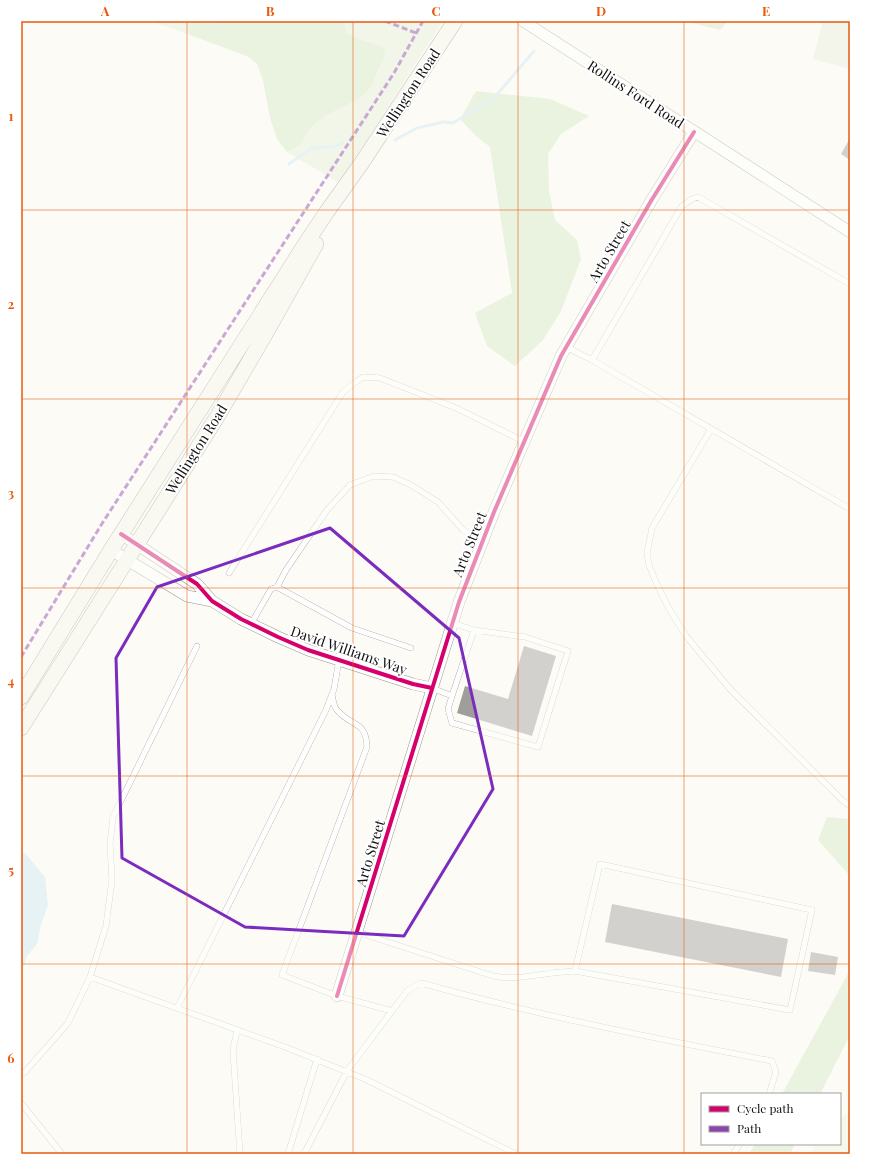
<svg xmlns="http://www.w3.org/2000/svg" width="871" height="1175" font-family="'Playfair Display',serif">
	<rect width="100%" height="100%" fill="#fcfbf6"/>
	<path fill="#e5f0d8" d="M163 21H225L211 24 193 22 189 25 188 31 190 35 157 23Z
		M344 21H403L406 22 410 21H443L339 183 287 152C289 151 293 150 295 149 304 143 309 129 317 122 339 103 372 101 380 67 382 60 380 52 379 45L358 39 347 33Z"/>
	<path fill="#d6e7c6" d="M225 21H344L347 33 358 39 379 45 385 50C385 59 382 63 378 71 376 77 373 85 368 90 354 105 332 109 316 123 303 135 307 145 287 152L277 139 270 118 263 80 257 64 249 57 190 35 188 31 189 25 193 22 211 23Z
		M685 21H728L720 30Z
		M476 91 550 99 589 116 561 134 548 154 549 191 555 220 577 240 581 259 561 311 543 340 515 366 487 346 475 313 512 293 490 147 476 136 460 119Z
		M827 817 850 819V876L818 840Z
		M850 970V1035L820 1094H782Z
		M755 1144H795L790 1154H749Z"/>
	<path fill="#e8ecdb" d="M823 21H850V69L813 59Z"/>
	<path fill="#eff4e1" d="M850 1111V1154H810L816 1144H840V1118Z"/>
	<path fill="#cfe6f3" d="M21 853H25L45 877 48 905 41 925 37 944 27 956 24 966 21 967Z"/>
	<g fill="none" stroke-linecap="round" stroke-linejoin="round">
		<path stroke="#cfe6f3" stroke-width="3" d="M395 140 417 128 443 122 453 123 493 99 534 51
			M289 164 311 148 334 147 342 143"/>
	</g>
	<path fill="#a09e9b" d="M850 138V160L841 154Z
		M524 646 556 656 532 736 457 713 465 686 508 699Z
		M612 904 788 939 781 977 605 942Z
		M811 952 838 957 835 975 808 971Z"/>
	<g fill="none" stroke-linecap="round" stroke-linejoin="round">
		<defs>
			<path id="lane" d="M566 347 592 360 850 509
				M592 360 682 206 692 199 698 197 850 284
				M711 429 652 528 647 553 649 565 655 580 668 607 686 636 730 689 842 800 850 806
				M229 573 343 392 357 381 363 377 380 378 456 408 523 441
				M277 587 286 570 327 510 350 485 374 476 393 477 411 485 438 502 463 530 482 541
				M452 623 474 630
				M251 624 271 589 277 587 352 628 411 648
				M432 688 452 696 474 630 525 637 568 651 538 747 452 723 448 709 452 696
				M332 695C333 700 334 707 337 710 351 727 366 720 367 747L282 975 337 996 392 1011
				M357 932 493 976C513 980 527 976 546 974 556 972 565 972 575 971L790 1010 812 910 600 864 575 971
				M90 977 106 926 112 880 110 844 113 817 197 646
				M177 1008 326 710 334 689 339 660
				M237 1030 233 1050 240 1154
				M21 1074 24 1073 68 1023 90 977 285 1047 367 1080 516 1154
				M21 1103 62 1154
				M288 1154 317 1059
				M304 1154 347 1071 407 991 421 983C536 1015 654 1038 772 1061L776 1072 769 1094
				M733 1154 740 1144"/>
			<path id="street" d="M523 21 850 232
				M121 534 197 584 212 601 241 619 278 637 308 650 413 684 432 688
				M111 550 187 596 212 601
				M337 996 459 602 494 512 561 356 651 201 694 132"/>
			<path id="secondary" d="M21 697 111 550 304 246 326 213 361 164 455 21
				M21 728 217 417 263 338 316 244"/>
		</defs>
		<use href="#lane" stroke="#969694" stroke-width="6"/>
		<use href="#street" stroke="#969694" stroke-width="12"/>
		<use href="#secondary" stroke="#8d8c8a" stroke-width="16"/>
		<use href="#lane" stroke="#fffefe" stroke-width="5.5"/>
		<use href="#street" stroke="#fffefe" stroke-width="11"/>
		<use href="#secondary" stroke="#f5f4ec" stroke-width="15"/>
		<path stroke="#8e44ad" stroke-width="3" stroke-dasharray="6 3" stroke-linecap="butt" d="M385 21 416 33
			M21 657 103 522 394 73 423 21"/>
		<defs>
			<path id="cycleway" d="M121 534 197 584 212 601 241 619 278 637 308 650 413 684 432 688
				M337 996 459 602 494 512 561 356 651 201 694 132"/>
		</defs>
		<use href="#cycleway" stroke="#fff" stroke-width="6"/>
		<use href="#cycleway" stroke="#d6006c" stroke-width="4"/>
	</g>
	<path d="M0 0H871V1175H0ZM330 528 459 638 493 789 404 936 245 927 122 858 116 658 157 587Z" fill="#fcfbf6" fill-opacity=".55" fill-rule="evenodd"/>
	<path fill="none" stroke="#7b2cbf" stroke-width="3" stroke-linejoin="round" d="M330 528 459 638 493 789 404 936 245 927 122 858 116 658 157 587Z"/>
	<path fill="none" stroke="#e8590c" stroke-width="1" stroke-opacity="0.55" d="M187 21V1154M353 21V1154M518 21V1154M684 21V1154M21 210H850M21 399H850M21 588H850M21 776H850M21 964H850"/>
	<g text-anchor="middle" dominant-baseline="central" stroke-width="4" stroke-linejoin="round" paint-order="stroke">
		<g font-size="14" fill="#101010" stroke="#fff">
			<text transform="translate(408 93) rotate(-57)">Wellington Road</text>
			<text transform="translate(636 94) rotate(33)">Rollins Ford Road</text>
			<text transform="translate(609 251) rotate(-60)">Arto Street</text>
			<text transform="translate(196 449) rotate(-58)">Wellington Road</text>
			<text transform="translate(469 544) rotate(-68)">Arto Street</text>
			<text transform="translate(349 650) rotate(19)">David Williams Way</text>
			<text transform="translate(370 853) rotate(-73)">Arto Street</text>
		</g>
	</g>
	<rect width="871" height="1175" fill="none" stroke="#ffffff" stroke-width="44"/>
	<rect x="701" y="1093" width="140" height="52" fill="#ffffff" stroke="#9f9f9f"/>
	<rect x="709" y="1106" width="20" height="6" fill="#d6006c" stroke="#9f9f9f"/>
	<text x="737" y="1113" font-size="12" fill="#101010">Cycle path</text>
	<rect x="709" y="1126" width="20" height="6" fill="#8e44ad" stroke="#9f9f9f"/>
	<text x="737" y="1133" font-size="12" fill="#101010">Path</text>
	<rect x="22" y="22" width="827" height="1131" fill="none" stroke="#e8590c" stroke-width="1.5"/>
	<g font-size="13" text-anchor="middle" font-weight="bold" fill="#e8590c">
		<text x="105" y="16">A</text>
		<text x="270" y="16">B</text>
		<text x="436" y="16">C</text>
		<text x="601" y="16">D</text>
		<text x="766" y="16">E</text>
		<text x="11" y="121">1</text>
		<text x="11" y="309">2</text>
		<text x="11" y="498">3</text>
		<text x="11" y="686">4</text>
		<text x="11" y="875">5</text>
		<text x="11" y="1063">6</text>
	</g>
</svg>
